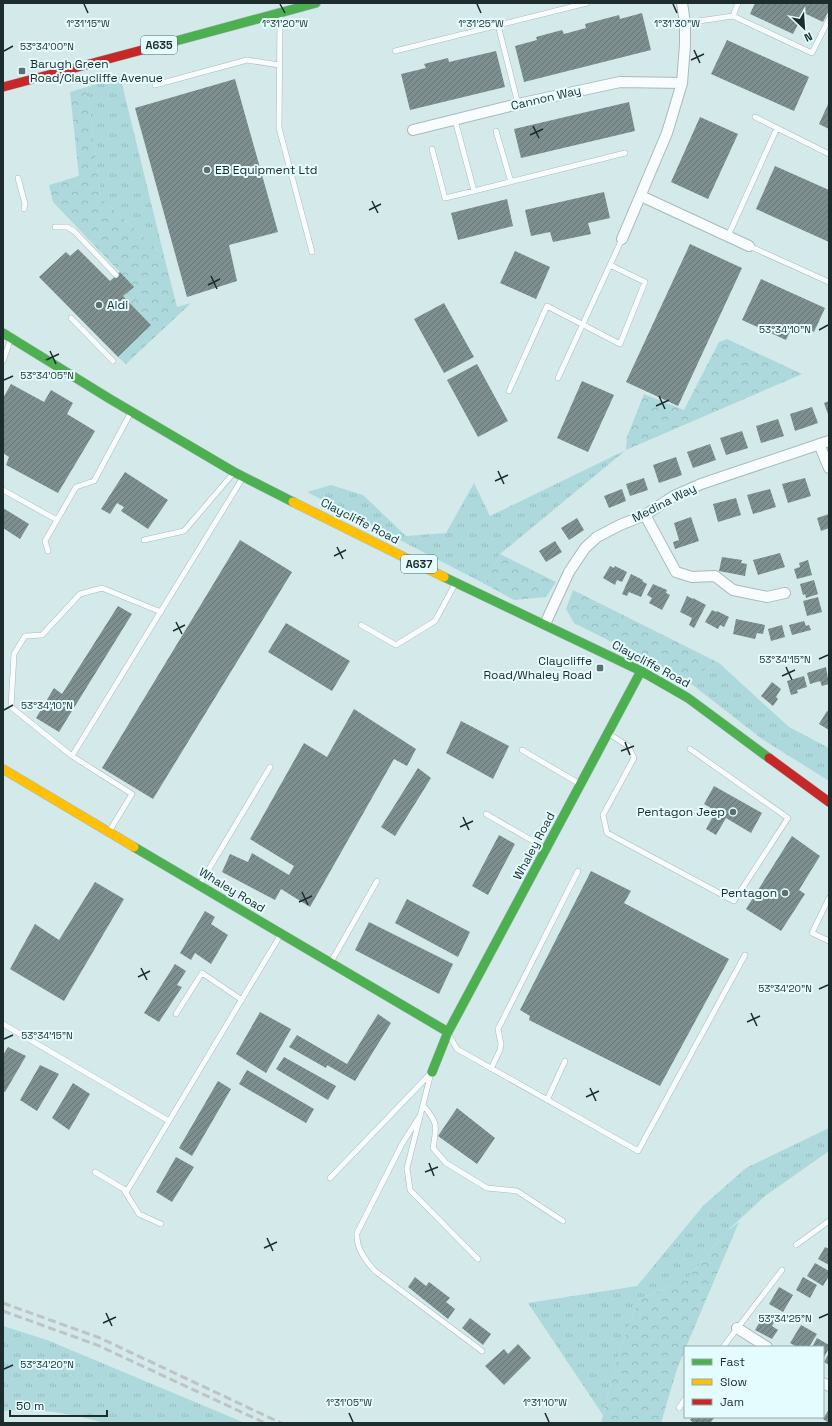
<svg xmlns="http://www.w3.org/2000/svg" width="832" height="1426" font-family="'Space Grotesk',sans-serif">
	<defs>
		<pattern id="grass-tufts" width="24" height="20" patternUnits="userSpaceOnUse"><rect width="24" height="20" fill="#add9dc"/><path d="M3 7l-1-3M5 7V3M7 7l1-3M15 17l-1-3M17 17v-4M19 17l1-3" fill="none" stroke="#94bbbd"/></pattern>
		<pattern id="forest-crowns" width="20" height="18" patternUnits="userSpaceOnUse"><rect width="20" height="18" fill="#add9dc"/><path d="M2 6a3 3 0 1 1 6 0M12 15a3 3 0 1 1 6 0" fill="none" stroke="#94bbbd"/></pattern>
		<pattern id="building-hatch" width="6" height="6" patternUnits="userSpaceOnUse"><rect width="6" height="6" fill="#7e8f90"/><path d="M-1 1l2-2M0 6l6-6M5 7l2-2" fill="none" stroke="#677576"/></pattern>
	</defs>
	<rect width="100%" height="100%" fill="#d3e9ea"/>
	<path fill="url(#grass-tufts)" d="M120 76 164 256 101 198 87 87Z
		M626 450 500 554 485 584 307 492 331 485 363 495 406 536 446 533 474 483 490 516Z
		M719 663 789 727 829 748V781L762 739 685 679Z
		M829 1128V1151L765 1196 727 1231 686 1280 639 1299 619 1352 603 1415 528 1303 637 1286 703 1206 746 1168Z
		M3 1326 47 1340 245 1423H104L78 1416 54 1412 24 1409 3 1411Z"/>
	<path fill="url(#forest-crowns)" d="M87 87 101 198 164 256 177 307 191 303 126 364 118 357 151 325 123 296 133 286 53 202 49 185 79 176 70 92Z
		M727 339 802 374 626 450 627 437 644 394 684 410 719 342Z
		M500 554 556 582 546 597 514 600 485 584Z
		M573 590 719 663 685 679 574 623 566 609Z
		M739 1222 686 1347H685V1350L677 1369 661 1423H601L619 1352 639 1299 686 1280 727 1231Z"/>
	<path fill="url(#building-hatch)" d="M755 3H829V10L823 22 804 13 793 34 750 14Z
		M642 13 651 50 524 82 515 46 537 40 536 37 562 30 564 34 586 28 585 24 619 15 620 19Z
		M727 40 809 77 794 111 711 74Z
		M496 51 505 87 410 110 401 74 426 68 424 64 448 58 449 62Z
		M235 79 278 232 229 245 237 281 187 297 135 108Z
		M629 102 635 131 521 158 514 129Z
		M829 102V129L819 124Z
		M700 117 738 134 708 199 671 182Z
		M775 166 829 190V242L756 209Z
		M604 192 610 218 588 223 591 234 553 242 550 232 531 236 525 210Z
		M507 199 513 226 458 240 451 213Z
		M690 244 742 268 678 406 626 382Z
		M78 249 110 281 120 272 134 287 123 296 151 325 118 357 39 277 66 252 70 256Z
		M515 251 550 267 536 299 500 283Z
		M761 279 825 308 814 332 794 323 786 340 742 320Z
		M444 303 474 357 444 373 414 319Z
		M477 364 508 421 478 437 447 380Z
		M582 381 614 395 588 452 557 438Z
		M11 384 44 402 51 390 73 403 67 414 95 431 58 493 6 465 9 457 3 453V398Z
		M829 401V417L824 403Z
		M812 407 818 423 795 431 790 414Z
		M778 419 784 436 761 443 756 426Z
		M742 431 748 448 726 455 720 438Z
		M710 444 716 460 693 468 687 452Z
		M676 457 682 475 659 483 653 465Z
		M125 472 168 500 148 529 121 511 124 507 117 503 110 514 101 509Z
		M644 478 648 490 630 496 626 484Z
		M805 478 811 496 788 503 782 484Z
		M622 489 626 501 609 508 604 496Z
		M770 489 776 507 753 514 747 495Z
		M736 498 741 515 718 522 713 504Z
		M3 508 29 524 20 539 3 528Z
		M829 514V528L821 531 817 518Z
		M691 517 699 541 675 549 673 542 679 540 674 523Z
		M577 518 584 530 569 540 561 528Z
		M240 540 292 572 153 799 102 768Z
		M555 541 562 552 546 562 539 551Z
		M780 553 785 567 758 575 753 560Z
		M722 557 742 560 741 563 747 564 745 576 719 571Z
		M808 560 812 575 797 579 794 569 800 567 799 563Z
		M610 566 614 568 615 566 627 572 622 582 617 580 615 585 603 578Z
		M631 574 643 580 642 581 647 584 641 597 629 592 627 596 622 594Z
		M814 580 818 594 806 598 805 594 803 595 800 584Z
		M653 584 667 590 666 593 670 595 662 610 649 603 652 598 647 595Z
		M687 596 693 599V598L706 605 694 628 689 625 692 618 680 612Z
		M818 597 822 612 807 616 803 601Z
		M118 606 132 614 59 732 36 718 54 688 62 694Z
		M712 610 716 612 717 611 729 617 724 627 720 625 718 629 705 622Z
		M736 619 765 625 763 634 757 633 755 639 733 634Z
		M804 621 806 626 809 625 811 630 792 635 789 625Z
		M286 623 350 661 332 691 268 652Z
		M782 625 785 637 771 641 768 629Z
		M826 667 829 684 822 686 820 681 810 684 807 673Z
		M804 676 807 687 797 690 798 693 791 695 787 681Z
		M772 682 781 689 776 697 778 699 773 706 761 696Z
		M354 709 416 749 407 766 394 759 310 907 281 889 275 900 222 872 230 854 248 862 252 853 289 875 294 866 250 839 304 743 327 757Z
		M827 711 829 712V730L819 724Z
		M461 721 509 746 493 779 446 753Z
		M418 768 431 778 395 836 381 827Z
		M714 786 762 813 751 833 726 818 716 835 706 829 716 811 704 804Z
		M499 835 515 844 488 895 472 886Z
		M792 836 820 856 799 890 805 894 781 931 746 909Z
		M591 871 631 891 624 903 729 959 660 1086 529 1020 530 1016 520 1010Z
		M95 882 124 899 64 1001 10 969 35 924 59 940Z
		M407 899 470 932 458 957 395 923Z
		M205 911 215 917 211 924 228 935 211 964 195 953 191 960 180 953Z
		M369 922 453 964 439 994 355 950Z
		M175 964 186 971 177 985 182 987 159 1022 144 1013Z
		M260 1012 291 1029 266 1073 236 1054Z
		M378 1014 391 1023 355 1081 327 1065 326 1068 289 1047 297 1035 347 1064Z
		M8 1047 26 1056 5 1092 3 1091V1055Z
		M284 1057 336 1086 328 1100 276 1069Z
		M40 1065 59 1074 37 1111 20 1100Z
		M247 1070 314 1109 306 1123 239 1084Z
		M218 1081 231 1089 192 1156 179 1148Z
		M73 1083 90 1094 69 1130 52 1118Z
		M457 1108 495 1138 477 1164 438 1136Z
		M176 1157 194 1167 172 1202 156 1192Z
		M825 1247 829 1249V1265L818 1259Z
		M815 1263 829 1271V1276L823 1286 807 1276Z
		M415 1277 426 1286 429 1282 450 1298 446 1302 455 1309 448 1319 408 1287Z
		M803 1277 817 1285 810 1298 796 1290Z
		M779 1287 793 1295 783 1312 769 1304Z
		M765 1313 776 1319 772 1326 778 1330 772 1339 755 1330Z
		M470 1318 491 1334 483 1345 462 1328Z
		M801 1325 817 1334 809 1347H797L790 1343Z
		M817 1338 829 1345V1348L823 1359V1347H812Z
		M518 1344 531 1358 504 1385 485 1366 504 1349 508 1354Z
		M829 1353V1365L824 1362Z
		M829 1409V1423L823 1419Z
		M692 1417H715L710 1423H694L690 1420Z"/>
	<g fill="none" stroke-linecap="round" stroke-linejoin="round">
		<defs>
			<path id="lane" d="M280 16 279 128 312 252
				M733 16 738 3
				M685 23 733 16 812 53 829 19
				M498 25 518 104
				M395 51 587 3
				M155 85 247 60 279 65
				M755 117 777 128
				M455 120 474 191 625 153
				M496 131 511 182
				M432 149 445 198 474 191
				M18 178 25 204 24 209
				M55 227H67L74 231 116 275
				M728 236 777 128 829 154
				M749 246 829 282
				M71 318 113 361
				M3 361 10 341
				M558 378 622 239
				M509 391 547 306 620 344 645 282 610 265
				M3 490 57 520
				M144 540 184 531 231 476
				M48 551 45 541 76 487 94 481 130 414
				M361 625 396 645 435 621 454 586
				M609 734 628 746 634 758 603 815 607 833 734 901 788 818 690 749
				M522 750 580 784
				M72 756 11 707 14 654 25 636 42 635 80 594 102 588 161 612
				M486 814 545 848
				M110 830 132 794 72 756 242 479
				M200 884 270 767
				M829 898 812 933 829 941
				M331 962 377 881
				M176 1014 202 973 242 1000
				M3 1024 169 1121
				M449 1035 457 1049 638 1151 745 955
				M491 1069 500 1050 501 1044 498 1029 578 871
				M431 1073 407 1168 410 1190 478 1259
				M547 1100 565 1061
				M423 1105C438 1123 437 1125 433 1148L446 1163 487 1188 517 1191 563 1221
				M421 1114 402 1144 357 1233C356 1248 365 1260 375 1271L482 1351
				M95 1172 127 1191 281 934
				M330 1178 431 1073
				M126 1190H124L139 1214 161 1224
				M796 1245 829 1221
				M723 1347 782 1270
				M679 1408 685 1399"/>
			<path id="street" d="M413 130 518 104 620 82 682 83
				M641 196 749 246
				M622 239 667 133 682 83 685 45V23L682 3
				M819 444 829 468
				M645 515 676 572 692 577 715 576 733 590 767 597 785 593
				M545 624 569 572 585 548 597 537 620 525 645 515 674 496 701 484 829 441
				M737 1328 767 1347
				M823 1383 829 1386"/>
			<path id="fast" d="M172 42 316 3
				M3 333 110 399 234 472 293 502
				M444 577 641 671 688 698 769 758
				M134 847 448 1032
				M432 1072 448 1032 641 671"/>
			<path id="slow" d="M293 502 444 577
				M3 769 134 847"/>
			<path id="jam" d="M3 87 172 42
				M769 758 829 802"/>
		</defs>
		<use href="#lane" stroke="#a8babb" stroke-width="6"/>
		<use href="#street" stroke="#a8babb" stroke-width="12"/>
		<use href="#fast" stroke="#a8babb" stroke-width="10"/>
		<use href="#slow" stroke="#a8babb" stroke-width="10"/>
		<use href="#jam" stroke="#a8babb" stroke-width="10"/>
		<use href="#lane" stroke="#f8fcfc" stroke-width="5"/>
		<use href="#street" stroke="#f8fcfc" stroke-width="10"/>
		<use href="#fast" stroke="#4caf50" stroke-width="9"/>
		<use href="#slow" stroke="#ffc107" stroke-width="9"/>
		<use href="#jam" stroke="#c62828" stroke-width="9"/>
		<path stroke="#bec4c5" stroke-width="3" stroke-dasharray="8 4" stroke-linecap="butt" d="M3 1303 100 1338 281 1423
			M3 1311 97 1345 265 1423"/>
	</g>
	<path fill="none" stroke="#1d2d2e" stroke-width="1.5" d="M84 4 88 13M280 4 285 13M477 4 481 13M673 4 677 13M694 50 700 63M4 51 13 46M691 60 704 54M533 126 539 138M530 135 543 129M372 201 378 213M369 210 381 204M211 276 217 289M208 285 220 279M819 330 828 325M50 351 56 364M46 360 59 354M4 380 13 376M659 396 665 409M656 406 669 400M498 471 504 484M495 481 508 475M337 547 343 559M334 556 346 550M176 622 182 634M173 631 185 625M819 659 828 655M786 667 792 680M782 676 795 670M4 710 13 705M625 742 630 755M621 751 634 746M463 817 469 830M460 827 473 821M302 892 308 905M299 902 312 896M141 968 147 980M138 977 150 971M819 989 828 985M751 1013 757 1026M747 1022 760 1016M4 1039 13 1035M590 1088 596 1101M586 1097 599 1091M429 1163 434 1176M425 1172 438 1167M267 1238 273 1251M264 1248 277 1242M106 1313 112 1326M819 1318 828 1314M103 1323 116 1317M4 1369 13 1365M349 1413 353 1422M545 1413 549 1422"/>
	<g fill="#5d6f70" stroke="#e4fcfd" stroke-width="1.5">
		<rect x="18" y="67" width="8" height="8" rx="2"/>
		<circle cx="207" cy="170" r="4"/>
		<circle cx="99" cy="305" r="4"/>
		<rect x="596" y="664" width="8" height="8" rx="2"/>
		<circle cx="733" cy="812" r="4"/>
		<circle cx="785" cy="893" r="4"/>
	</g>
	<g text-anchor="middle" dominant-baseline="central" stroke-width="4" stroke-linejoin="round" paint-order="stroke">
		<g fill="#e4fcfd" stroke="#596b6c" stroke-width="1">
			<rect x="141" y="36" width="36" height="18" rx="3"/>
			<rect x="401" y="555" width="36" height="18" rx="3"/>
		</g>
		<g font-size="11" font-weight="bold" fill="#1d2d2e">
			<text x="159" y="45">A635</text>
			<text x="419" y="564">A637</text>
		</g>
		<g font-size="12" fill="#1d2d2e" stroke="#e4fcfd" text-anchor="start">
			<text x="30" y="64">Barugh Green<tspan x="30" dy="14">Road/Claycliffe Avenue</tspan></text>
			<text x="215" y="170">EB Equipment Ltd</text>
			<text x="107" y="305">Aldi</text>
			<text x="592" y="661" text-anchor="end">Claycliffe<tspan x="592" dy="14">Road/Whaley Road</tspan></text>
			<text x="725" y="812" text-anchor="end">Pentagon Jeep</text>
			<text x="777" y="893" text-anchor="end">Pentagon</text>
		</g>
		<g font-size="12" fill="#1d2d2e" stroke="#e4fcfd">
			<text transform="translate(546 98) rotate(-13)">Cannon Way</text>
			<text transform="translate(664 503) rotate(-27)">Medina Way</text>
			<text transform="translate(360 521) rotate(27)">Claycliffe Road</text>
			<text transform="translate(651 664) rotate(28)">Claycliffe Road</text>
			<text transform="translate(534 846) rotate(-62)">Whaley Road</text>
			<text transform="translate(232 890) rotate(31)">Whaley Road</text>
		</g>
	</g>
	<g font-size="10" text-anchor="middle" fill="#1d2d2e" stroke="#e4fcfd" stroke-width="4" stroke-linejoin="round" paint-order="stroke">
		<text x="88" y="27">1°31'15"W</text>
		<text x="285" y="27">1°31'20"W</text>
		<text x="481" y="27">1°31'25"W</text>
		<text x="677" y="27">1°31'30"W</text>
		<text x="47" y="50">53°34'00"N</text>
		<text x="785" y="333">53°34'10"N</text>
		<text x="47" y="379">53°34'05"N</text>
		<text x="785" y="663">53°34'15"N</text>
		<text x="47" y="709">53°34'10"N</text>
		<text x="785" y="992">53°34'20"N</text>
		<text x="47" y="1039">53°34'15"N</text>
		<text x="785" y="1322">53°34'25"N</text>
		<text x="47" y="1368">53°34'20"N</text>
		<text x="349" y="1406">1°31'05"W</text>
		<text x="545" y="1406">1°31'10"W</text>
	</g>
	<rect width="832" height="1426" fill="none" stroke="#1d2d2e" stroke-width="8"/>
	<rect x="684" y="1346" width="140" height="72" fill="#e4fcfd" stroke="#94a9aa"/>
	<rect x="692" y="1359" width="20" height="6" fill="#4caf50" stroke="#94a9aa"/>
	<text x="720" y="1366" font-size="12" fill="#1d2d2e">Fast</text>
	<rect x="692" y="1379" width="20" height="6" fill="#ffc107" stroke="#94a9aa"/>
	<text x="720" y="1386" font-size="12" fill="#1d2d2e">Slow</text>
	<rect x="692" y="1399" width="20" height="6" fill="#c62828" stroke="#94a9aa"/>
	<text x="720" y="1406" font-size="12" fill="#1d2d2e">Jam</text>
	<g transform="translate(804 28) rotate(155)" stroke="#e4fcfd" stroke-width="3" paint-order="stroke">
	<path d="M0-3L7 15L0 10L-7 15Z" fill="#1d2d2e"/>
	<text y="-6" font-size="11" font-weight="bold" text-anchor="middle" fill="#1d2d2e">N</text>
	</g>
	<path d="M10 1410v6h97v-6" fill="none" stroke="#1d2d2e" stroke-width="2"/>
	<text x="16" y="1410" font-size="12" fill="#1d2d2e" stroke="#e4fcfd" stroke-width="3" paint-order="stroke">50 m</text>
</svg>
